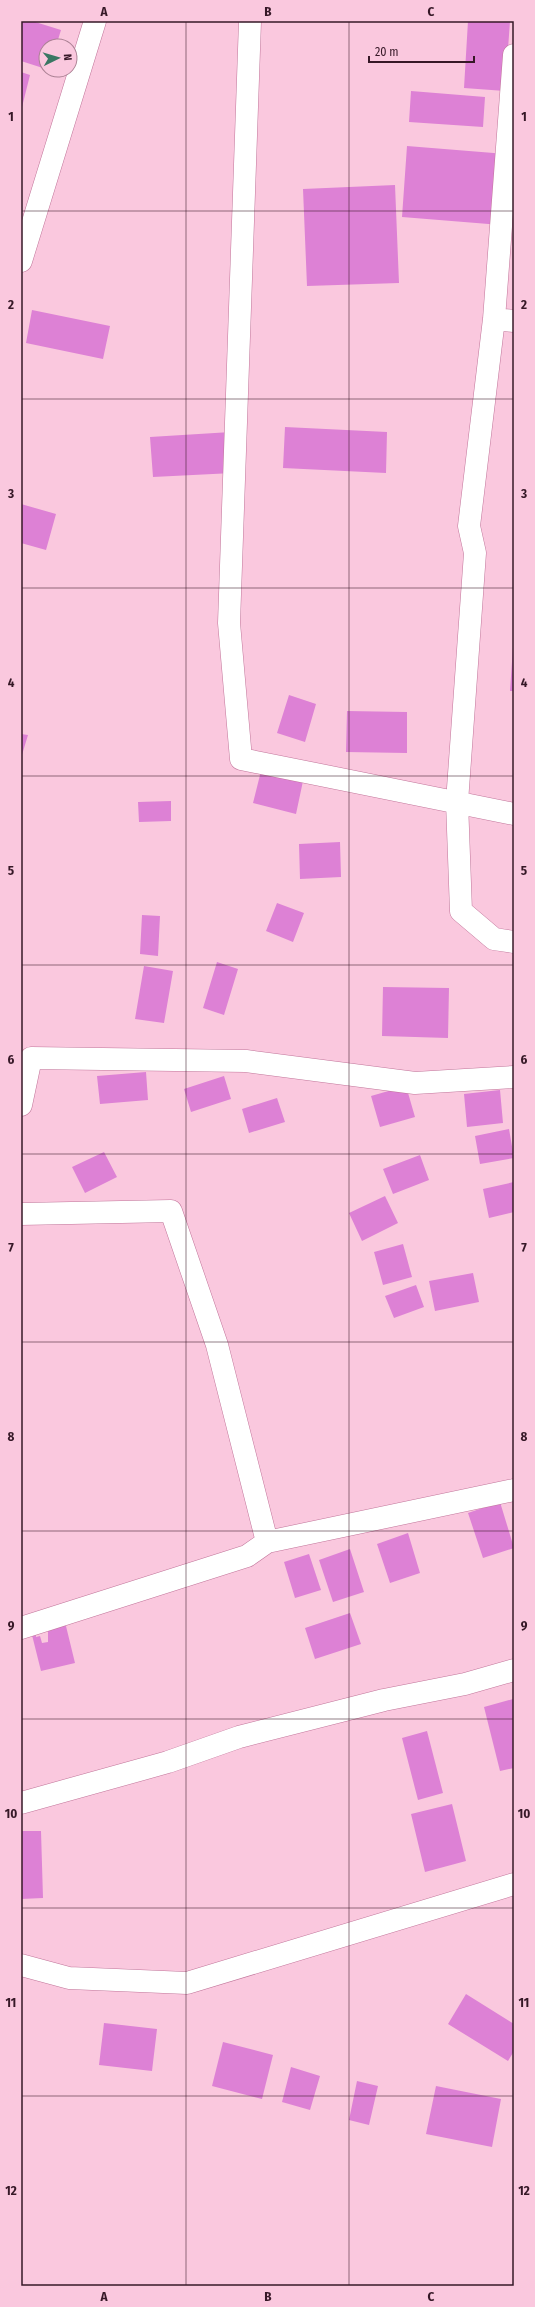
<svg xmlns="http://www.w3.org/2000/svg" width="535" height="2307" font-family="'Fira Sans Condensed',sans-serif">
	<rect width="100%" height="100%" fill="#fac8de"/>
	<path fill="#dd81d5" d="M21 21H32L61 30 56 46H46V69L21 61Z
		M468 21H510L505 91 464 88Z
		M21 72 30 75 22 107H21Z
		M411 91 485 97 483 127 409 122Z
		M407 146 506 154 501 225 402 217Z
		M395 185 399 283 307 286 303 189Z
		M32 310 110 326 103 359 26 343Z
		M285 427 387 432 386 473 283 468Z
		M231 432 233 473 153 477 150 437Z
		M21 504 56 514 46 550 21 543Z
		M513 647H514V691H510Z
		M289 695 316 704 305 742 277 733Z
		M347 711 407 712V753L346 752Z
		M21 734 28 735 21 758Z
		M261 771 303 781 296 814 253 803Z
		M171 801V821L139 822 138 802Z
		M340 842 341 877 300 879 299 844Z
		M277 903 304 913 293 942 266 931Z
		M142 915 160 916 158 956 140 954Z
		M217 962 238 969 224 1015 203 1008Z
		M144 966 173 971 164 1023 135 1019Z
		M383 987 449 988 448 1038 382 1036Z
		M146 1072 148 1100 100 1104 97 1076Z
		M224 1076 231 1099 191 1112 184 1089Z
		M406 1086 415 1117 380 1127 371 1096Z
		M500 1090 503 1123 467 1127 464 1094Z
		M277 1098 285 1122 249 1133 242 1109Z
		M509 1129 514 1158 480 1164 475 1136Z
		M104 1152 117 1177 85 1193 72 1167Z
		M420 1155 429 1180 393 1194 383 1169Z
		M514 1182V1212L489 1218 483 1189Z
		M385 1196 398 1223 362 1241 349 1213Z
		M403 1244 412 1277 383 1285 374 1252Z
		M473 1273 479 1302 435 1311 429 1281Z
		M416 1285 424 1307 394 1318 385 1296Z
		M500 1502 514 1548 483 1558 468 1513Z
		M408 1533 420 1573 390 1583 377 1544Z
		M350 1549 364 1592 333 1602 319 1560Z
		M309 1554 321 1590 295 1598 284 1562Z
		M350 1613 361 1644 315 1659 305 1628Z
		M65 1622 75 1663 41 1671 31 1631 35 1630 36 1637 40 1636 42 1643 48 1642V1626Z
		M513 1699 514 1768 500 1771 484 1707Z
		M427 1731 443 1793 418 1800 402 1738Z
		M452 1804 466 1861 425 1872 411 1814Z
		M21 1831H41L43 1898 21 1899Z
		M466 1994 514 2024V2051L508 2061 448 2024Z
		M104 2023 157 2029 152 2071 99 2065Z
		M223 2042 273 2055 262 2099 212 2086Z
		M291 2067 320 2076 310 2110 282 2102Z
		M357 2081 378 2086 369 2125 349 2120Z
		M436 2086 501 2099 492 2147 426 2134Z"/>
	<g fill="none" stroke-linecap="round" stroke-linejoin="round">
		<defs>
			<path id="minor" d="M250 21 229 623 241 759 514 814
				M514 55 494 319 469 526 475 553 457 802 461 911 494 939 514 942
				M21 261 95 21
				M494 319 514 321
				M21 1105 31 1058 246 1061 415 1083 514 1077
				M21 1214 171 1211 217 1345 267 1542
				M21 1628 247 1556 267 1542 514 1490
				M21 1965 69 1978 187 1983 514 1884"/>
			<path id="tertiary" d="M21 1803 168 1762 239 1737 384 1700 465 1684 514 1670"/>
		</defs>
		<use href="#minor" stroke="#c1759a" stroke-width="23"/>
		<use href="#tertiary" stroke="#c1759a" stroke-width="23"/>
		<use href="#minor" stroke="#fff" stroke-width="22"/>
		<use href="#tertiary" stroke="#fff" stroke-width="22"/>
	</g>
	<path fill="none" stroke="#361827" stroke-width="1" stroke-opacity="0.55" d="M186 21V2286M349 21V2286M21 211H514M21 399H514M21 588H514M21 776H514M21 965H514M21 1154H514M21 1342H514M21 1531H514M21 1719H514M21 1908H514M21 2096H514"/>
	<rect width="535" height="2307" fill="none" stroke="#fac8de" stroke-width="44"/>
	<g transform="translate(58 58) rotate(85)"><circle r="19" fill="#fac8de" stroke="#ac8295"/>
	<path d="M0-3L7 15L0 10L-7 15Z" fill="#3a7763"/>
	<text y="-6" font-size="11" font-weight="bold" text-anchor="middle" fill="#361827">N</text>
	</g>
	<path d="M369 56v6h105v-6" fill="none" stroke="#361827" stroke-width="2"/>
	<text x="375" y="56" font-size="12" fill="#361827" stroke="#fac8de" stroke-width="3" paint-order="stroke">20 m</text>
	<rect x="22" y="22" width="491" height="2263" fill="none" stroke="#361827" stroke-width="1.5"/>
	<g font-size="13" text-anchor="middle" font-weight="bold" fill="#361827">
		<text x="104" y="16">A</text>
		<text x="268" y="16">B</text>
		<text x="431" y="16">C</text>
		<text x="11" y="121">1</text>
		<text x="524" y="121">1</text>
		<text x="11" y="309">2</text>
		<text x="524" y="309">2</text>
		<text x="11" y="498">3</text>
		<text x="524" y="498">3</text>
		<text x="11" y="687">4</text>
		<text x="524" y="687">4</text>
		<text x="11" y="875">5</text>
		<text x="524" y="875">5</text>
		<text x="11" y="1064">6</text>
		<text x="524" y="1064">6</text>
		<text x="11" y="1252">7</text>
		<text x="524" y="1252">7</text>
		<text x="11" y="1441">8</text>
		<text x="524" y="1441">8</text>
		<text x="11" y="1630">9</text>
		<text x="524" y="1630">9</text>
		<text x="11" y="1818">10</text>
		<text x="524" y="1818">10</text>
		<text x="11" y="2007">11</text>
		<text x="524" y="2007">11</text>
		<text x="11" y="2195">12</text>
		<text x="524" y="2195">12</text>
		<text x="104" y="2301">A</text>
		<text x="268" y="2301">B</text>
		<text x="431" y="2301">C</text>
	</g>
</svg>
